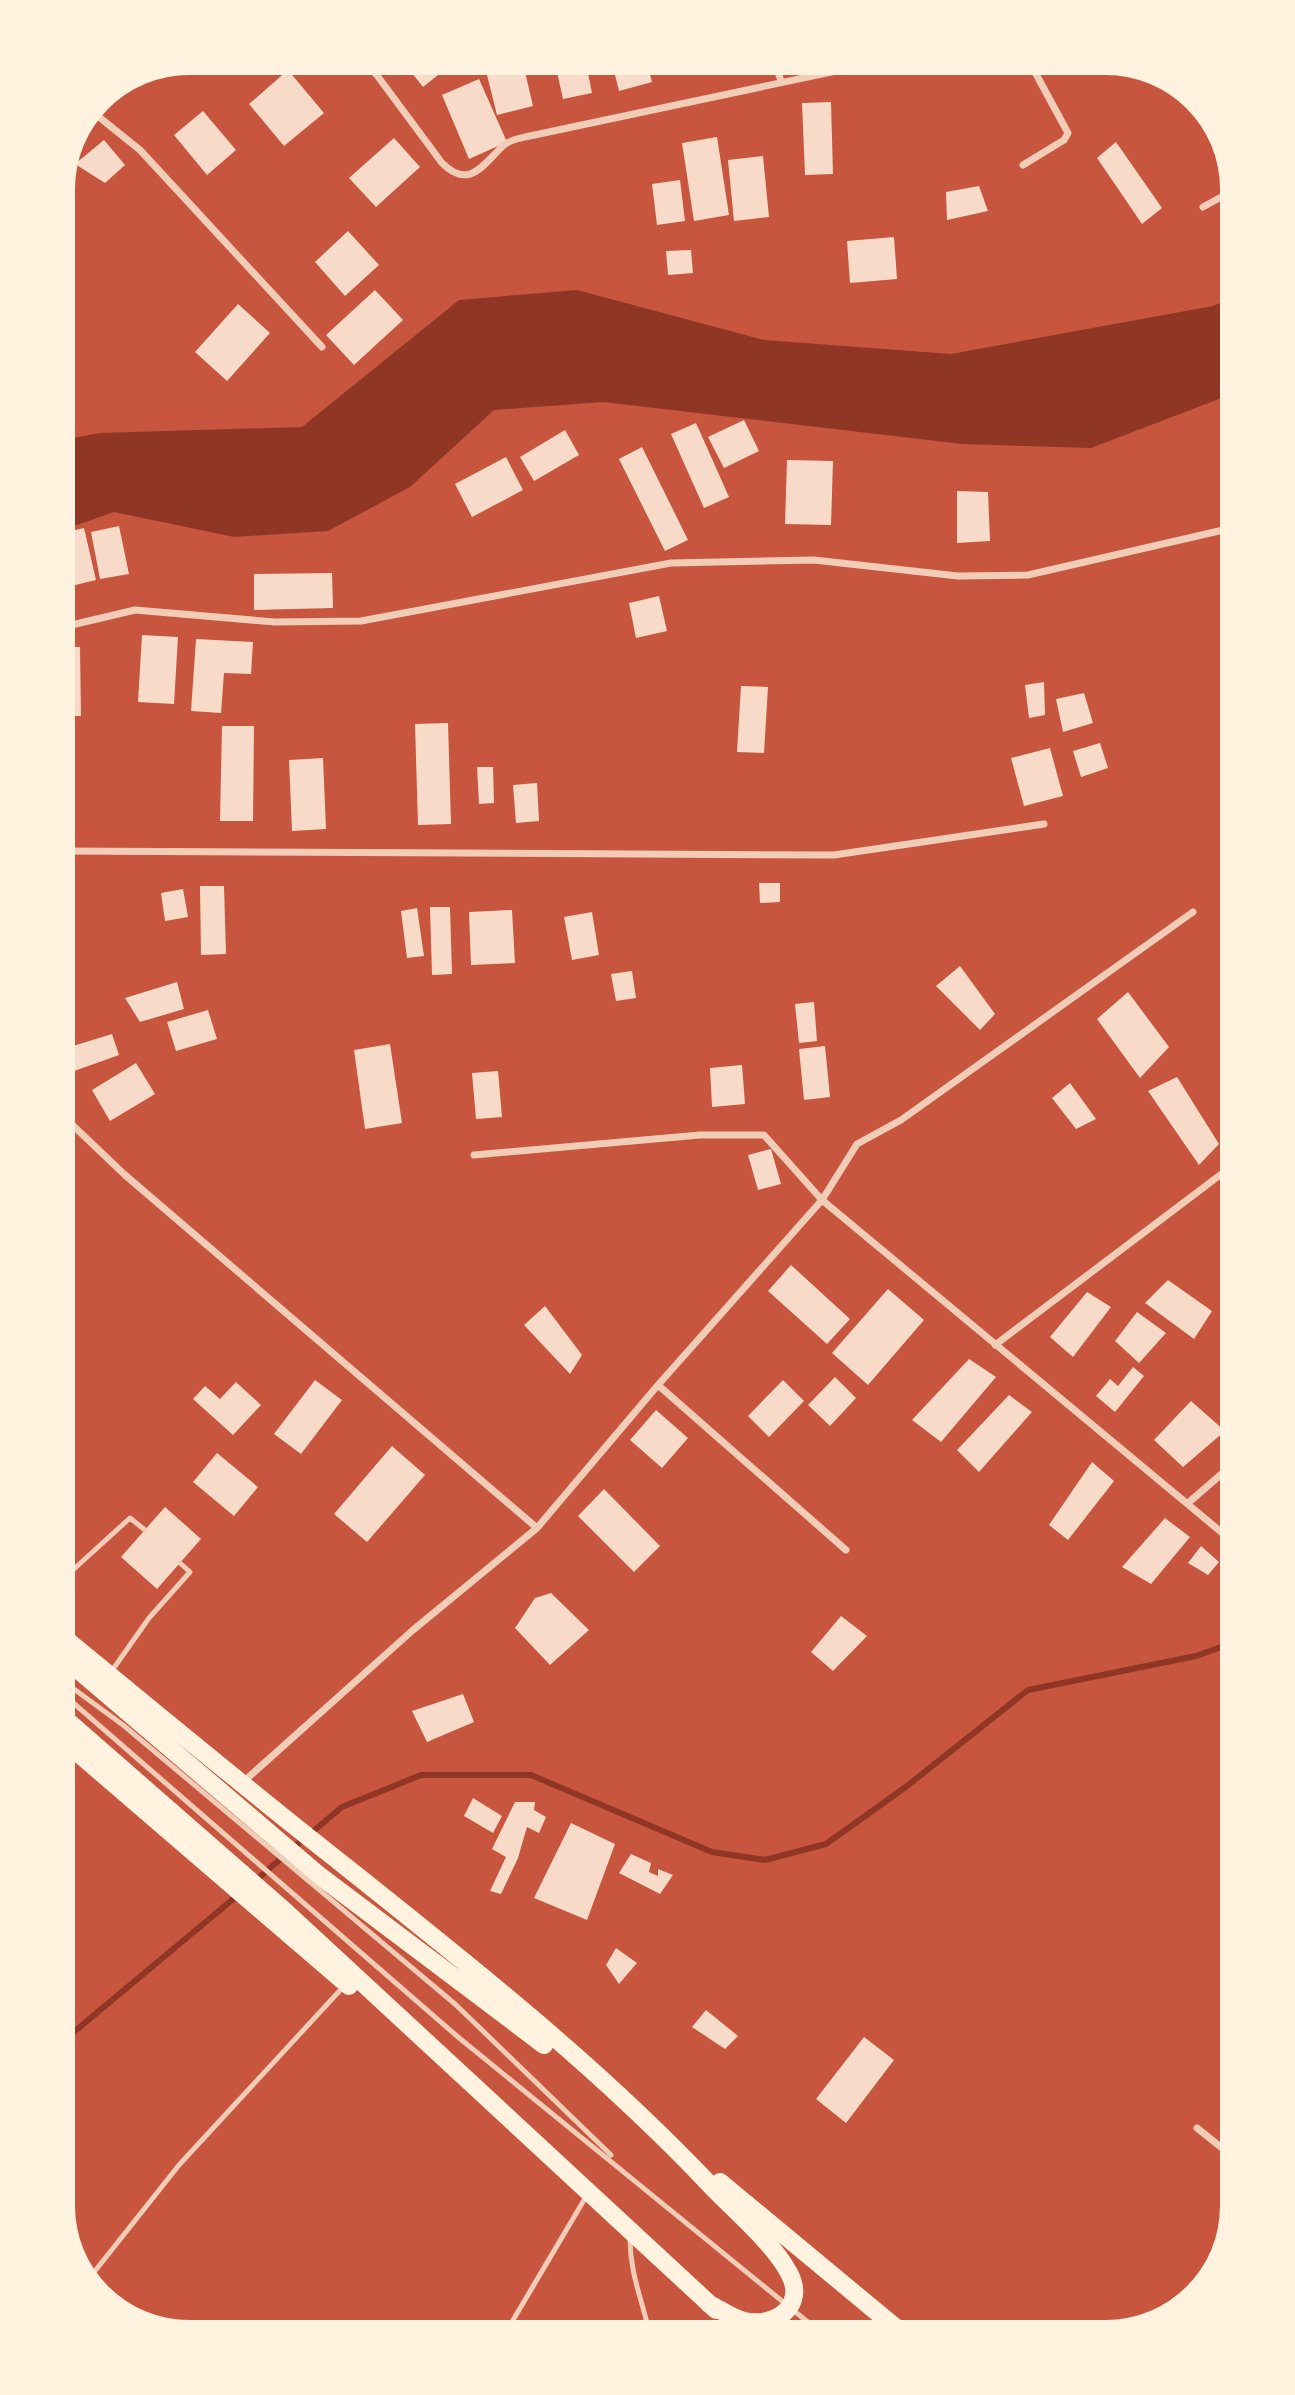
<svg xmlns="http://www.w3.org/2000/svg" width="1295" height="2395" font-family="Jost,sans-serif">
	<rect width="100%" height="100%" fill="#c8553d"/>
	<path fill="#8f3625" d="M577 290 764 340 951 354 1213 306 1232 298V394L1091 448 962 444 603 402 494 410 410 487 328 531 234 537 114 512 63 530V440L100 433 302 427 459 300Z"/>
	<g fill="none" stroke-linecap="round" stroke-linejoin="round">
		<path stroke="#8f3625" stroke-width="6" d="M292 1849 342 1807 421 1775H531L712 1852 765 1860 826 1844 907 1786 1028 1690 1196 1656 1232 1643
			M255 1881 284 1856
			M63 2041 238 1895"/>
	</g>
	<path fill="#f7dbc8" d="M404 63H453L423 87Z
		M484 63H523L533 106 497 115Z
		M555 63H586L592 93 563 99Z
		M612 63H647L652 82 619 91Z
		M288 70 324 113 284 146 249 104Z
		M479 79 507 142 469 159 442 95Z
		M831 102 833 174 805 175 802 103Z
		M203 111 236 150 207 175 174 135Z
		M717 137 729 215 694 221 682 143Z
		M394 138 420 167 376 207 349 178Z
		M104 140 125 165 105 183 75 164Z
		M1116 142 1162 208 1142 224 1097 158Z
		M763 156 769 217 734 221 728 160Z
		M680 180 685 221 657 225 652 184Z
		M979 186 988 211 947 220 946 192Z
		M348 231 379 265 345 296 315 262Z
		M894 237 897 279 850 283 847 241Z
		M691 250 693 273 668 275 666 251Z
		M375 290 403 320 354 365 326 335Z
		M238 304 270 333 227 381 195 352Z
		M744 420 759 451 724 468 708 437Z
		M696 423 729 497 704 508 671 434Z
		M565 430 579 455 534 481 520 457Z
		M642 447 688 540 665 551 619 459Z
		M506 457 523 490 472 517 455 484Z
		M787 460 833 461 831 525 785 524Z
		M957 491 988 492 990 541 957 543Z
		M119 526 129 574 100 579 91 532Z
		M84 528 96 580 63 588V533Z
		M332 573 333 608 254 610V574Z
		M659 596 667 631 636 638 629 603Z
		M142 635 178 637 174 704 138 702Z
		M196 639 253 642 251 674 224 673 221 713 191 711Z
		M63 647H80L81 716H63Z
		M1044 682 1045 715 1029 718 1025 685Z
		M741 686 768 687 764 753 737 752Z
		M1084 693 1093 723 1063 732 1056 699Z
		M448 723 451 824 418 825 415 724Z
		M222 726H254L253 821H220Z
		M1100 743 1108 768 1081 777 1073 751Z
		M1050 748 1063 796 1024 806 1011 758Z
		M323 758 326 829 292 831 289 760Z
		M477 767H493L494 803 479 804Z
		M537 783 539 821 516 823 513 785Z
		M759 883H780V902L760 903Z
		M200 886H224L226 954 201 955Z
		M183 889 188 917 165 921 161 893Z
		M430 907H450L452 974 432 975Z
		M417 908 424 956 407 958 401 911Z
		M512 910 515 963 471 965 469 912Z
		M592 912 599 955 572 960 564 917Z
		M960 966 995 1014 980 1030 936 986Z
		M632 971 636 998 616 1001 611 974Z
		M177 982 184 1009 140 1022 125 998Z
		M1128 992 1169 1047 1140 1078 1097 1019Z
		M814 1002 817 1041 799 1043 795 1004Z
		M208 1010 217 1039 176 1051 167 1022Z
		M112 1034 119 1055 63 1075V1049Z
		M390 1044 402 1123 365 1129 354 1050Z
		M825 1046 830 1097 804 1100 799 1049Z
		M136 1063 155 1094 110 1121 92 1090Z
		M742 1065 745 1104 712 1107 710 1068Z
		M498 1071 502 1117 476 1119 472 1073Z
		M1177 1077 1219 1144 1199 1165 1148 1091Z
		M1070 1083 1096 1119 1076 1129 1052 1098Z
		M771 1149 781 1184 758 1190 748 1155Z
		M791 1265 850 1319 827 1344 768 1291Z
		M1168 1280 1212 1311 1194 1339 1145 1303Z
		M888 1289 924 1320 868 1385 832 1353Z
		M1087 1292 1111 1307 1073 1357 1050 1337Z
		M545 1306 582 1355 570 1374 524 1325Z
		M1137 1312 1166 1333 1139 1363 1115 1341Z
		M969 1359 996 1377 941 1442 912 1420Z
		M1133 1367 1144 1376 1115 1412 1096 1396 1110 1379 1118 1386Z
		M835 1377 856 1398 830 1426 808 1405Z
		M315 1380 342 1400 301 1454 274 1434Z
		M783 1380 804 1401 769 1437 748 1416Z
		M236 1382 261 1405 233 1435 193 1399 205 1386 220 1399Z
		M1009 1395 1032 1412 979 1472 957 1450Z
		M1191 1401 1225 1431 1183 1467 1154 1440Z
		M656 1410 688 1438 662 1468 630 1440Z
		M392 1446 425 1475 367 1542 334 1514Z
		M217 1453 258 1487 234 1516 193 1482Z
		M1092 1462 1114 1481 1068 1540 1049 1525Z
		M604 1489 660 1546 634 1572 578 1516Z
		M165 1507 201 1539 157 1589 121 1557Z
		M1165 1518 1190 1537 1151 1584 1122 1567Z
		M1201 1546 1219 1562 1208 1575 1188 1563Z
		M551 1593 589 1630 550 1665 515 1628 535 1598Z
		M841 1616 867 1636 833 1671 811 1652Z
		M463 1694 474 1722 427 1742 412 1711Z
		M473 1798 502 1816 493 1833 464 1816Z
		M515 1802H535L534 1810 546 1817 539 1833 527 1827 518 1858 501 1894 490 1891 506 1857 492 1849Z
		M571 1823 615 1844 587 1920 534 1898Z
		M631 1854 651 1863 649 1872 658 1876V1869L673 1875 660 1894 619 1873Z
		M616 1948 637 1963 619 1984 606 1965Z
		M706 2010 738 2036 725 2049 692 2027Z
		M864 2037 894 2060 846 2123 816 2099Z
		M99 2284 124 2305 120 2311 98 2285Z"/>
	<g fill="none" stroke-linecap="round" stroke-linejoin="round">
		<path stroke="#f1ccb7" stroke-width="5" d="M63 1579 130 1518 145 1530
			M111 1672 149 1618 190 1572 180 1563
			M63 1681 123 1725 455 2004 611 2155
			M63 1694 458 2037 820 2332
			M630 2238C630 2275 642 2298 649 2332
			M91 2276 179 2165 344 1986
			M506 2332 587 2195"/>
		<path stroke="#f1ccb7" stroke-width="7" d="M363 63 376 74 442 163C470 191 484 163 504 145 510 140 518 139 525 137L874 63
			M775 63 781 81
			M94 113 140 150 322 347
			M1023 165 1064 140 1068 133 1030 63
			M1203 207 1232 191
			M63 627 135 610 275 622 361 621 671 563 814 560 958 576 1028 575 1232 528
			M63 851 834 855 1044 824
			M63 1116 125 1175 537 1528
			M474 1155 700 1135H764L822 1200 1232 1541
			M995 1345 1232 1166
			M658 1385 846 1550
			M1188 1503 1232 1465
			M242 1783 413 1630 537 1528 658 1385 822 1200 857 1144 901 1120 1193 912
			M1197 2128 1232 2156"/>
		<path stroke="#fff3e0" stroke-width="18" d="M63 1637C152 1710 241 1784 331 1855 463 1960 597 2065 712 2187 736 2212 773 2243 789 2273 807 2306 775 2328 744 2321 732 2318 720 2309 709 2304
			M63 1657 320 1876 544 2045
			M63 1717 286 1912 716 2310
			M63 1740 349 1986
			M720 2182 901 2332"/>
	</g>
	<path d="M0 0H1295V2395H0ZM189 75H1106A114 114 0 0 1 1220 189V2206A114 114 0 0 1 1106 2320H189A114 114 0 0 1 75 2206V189A114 114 0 0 1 189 75Z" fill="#fff3e0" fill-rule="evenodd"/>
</svg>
